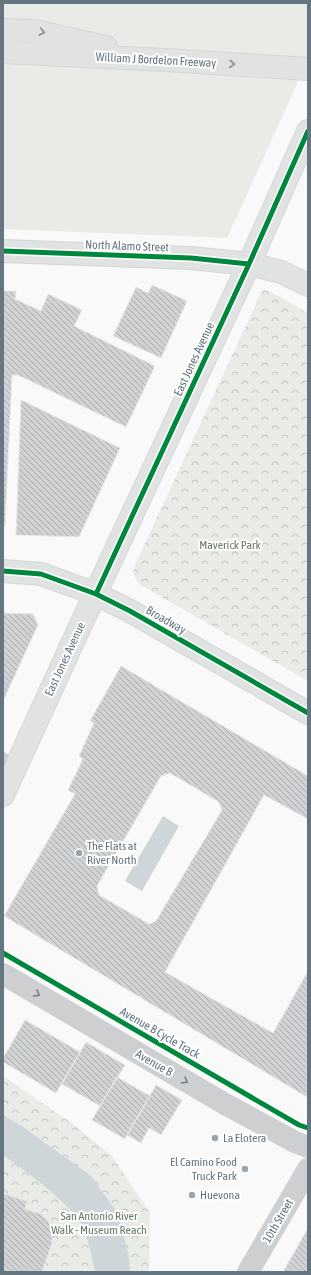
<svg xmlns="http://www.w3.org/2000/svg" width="311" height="1275" font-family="'Asap Condensed',sans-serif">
	<defs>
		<pattern id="park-crowns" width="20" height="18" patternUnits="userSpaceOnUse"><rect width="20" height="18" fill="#e8ebe6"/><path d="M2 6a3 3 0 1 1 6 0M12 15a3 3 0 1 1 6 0" fill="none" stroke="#c0c3c0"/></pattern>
		<pattern id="building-back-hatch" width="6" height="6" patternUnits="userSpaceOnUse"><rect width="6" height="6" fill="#d0d2d3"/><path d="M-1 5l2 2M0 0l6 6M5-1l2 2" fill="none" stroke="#acafb1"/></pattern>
	</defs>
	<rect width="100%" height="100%" fill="#f9f9f9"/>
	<path fill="#e8ebe6" d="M3 3H308V60L227 238 3 229Z"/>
	<path fill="url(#park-crowns)" d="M264 290 269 291 308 313V681L139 584 133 573 136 563 261 293Z
		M3 1076 73 1124 112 1156 150 1213 149 1272H42L48 1221 41 1214 25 1209 4 1194 5 1189 3 1188Z"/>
	<path fill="#ced6d9" d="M163 816 179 826 142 891 125 881Z
		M3 1115 23 1127 91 1176 118 1214 129 1256 130 1272H95C94 1264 86 1231 82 1224 65 1199 28 1173 3 1155Z"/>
	<path fill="url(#building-back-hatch)" stroke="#e8e8e8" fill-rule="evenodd" d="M152 285 187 301 161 358 113 336 136 287 148 293Z
		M3 291H16L15 299 41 311 48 294 82 310 74 326 155 366 126 427 18 375H12L5 526H3Z
		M21 400 120 448 79 537 16 535Z
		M3 613 33 614 38 625 3 701Z
		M121 666 308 776V819L264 795 165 972 273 1033 308 971 307 1097 4 916 75 794 68 790 83 759 79 756 94 723 90 721ZM170 773 219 802 222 810 156 921 149 924 99 895 97 886 161 776Z
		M25 1020 80 1052 56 1093 3 1062V1058Z
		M86 1042 125 1065 100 1106 62 1084Z
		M117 1077 150 1096 125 1139 92 1120Z
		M156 1085 182 1100 161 1135 149 1128 141 1143 127 1135Z
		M3 1188 6 1189 4 1194 27 1201 25 1209 41 1214 48 1221 52 1231V1243L42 1272H3Z
		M308 1228V1272H283Z"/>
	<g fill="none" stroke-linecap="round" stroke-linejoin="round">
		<defs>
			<path id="secondary" d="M3 251 191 258 249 264 281 272 308 285
				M3 795 77 633 249 264 308 131"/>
			<path id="primary" d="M3 571 41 574 96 594 130 611 308 713"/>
			<path id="highway" d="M3 30 34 31 106 47
				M3 52 165 60 308 69"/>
		</defs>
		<use href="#secondary" stroke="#d5d6d7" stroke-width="24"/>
		<use href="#primary" stroke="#d5d6d7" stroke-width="24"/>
		<use href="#highway" stroke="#d5d6d6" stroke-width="24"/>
		<path stroke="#cecfd0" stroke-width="13" d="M3 759 16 766"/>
		<path stroke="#cecfd0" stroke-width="22" d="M3 974 225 1104 295 1142 308 1147
			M248 1272 308 1169"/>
		<use href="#secondary" stroke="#e1e2e2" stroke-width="22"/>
		<use href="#primary" stroke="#e1e2e2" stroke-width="22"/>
		<use href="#highway" stroke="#e1e2e2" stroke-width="22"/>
		<defs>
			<path id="cycleway" d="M3 251 191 258 249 264
				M3 571 41 574 96 594 130 611 308 713
				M96 594 249 264 308 131
				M3 953 299 1125 308 1128"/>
		</defs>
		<use href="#cycleway" stroke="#fff" stroke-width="8"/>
		<use href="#cycleway" stroke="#00873e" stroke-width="5"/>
	</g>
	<defs><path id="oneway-chevron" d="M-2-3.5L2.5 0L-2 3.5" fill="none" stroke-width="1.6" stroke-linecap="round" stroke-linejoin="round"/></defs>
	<g stroke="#7e8c96">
		<use href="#oneway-chevron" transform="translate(42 32) rotate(13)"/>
		<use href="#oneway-chevron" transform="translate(232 64) rotate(4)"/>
	</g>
	<g stroke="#707f8b">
		<use href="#oneway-chevron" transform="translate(37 994) rotate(30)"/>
		<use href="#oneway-chevron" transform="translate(185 1081) rotate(30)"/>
	</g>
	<g fill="#99a4ac" stroke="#fff" stroke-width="1.5">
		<circle cx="79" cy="853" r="4"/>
		<circle cx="215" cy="1138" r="4"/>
		<circle cx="245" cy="1169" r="4"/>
		<circle cx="192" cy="1195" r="4"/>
	</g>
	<g text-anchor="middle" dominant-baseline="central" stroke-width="4" stroke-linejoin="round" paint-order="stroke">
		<g font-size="12" fill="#657683" stroke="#fff">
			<text transform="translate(156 60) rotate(3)">William J Bordelon Freeway</text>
			<text transform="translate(127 246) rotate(2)">North Alamo Street</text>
			<text transform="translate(194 359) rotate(-65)">East Jones Avenue</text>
			<text transform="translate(166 620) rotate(30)">Broadway</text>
			<text transform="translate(65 659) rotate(-65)">East Jones Avenue</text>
			<text transform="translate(160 1033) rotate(30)">Avenue B Cycle Track</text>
			<text transform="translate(154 1063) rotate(30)">Avenue B</text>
			<text transform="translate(278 1221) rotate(-60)">10th Street</text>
		</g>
		<g font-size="12" fill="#687a64" stroke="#fff">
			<text x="230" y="545">Maverick Park</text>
			<text x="99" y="1216">San Antonio River<tspan x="99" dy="14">Walk - Museum Reach</tspan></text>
		</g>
		<g font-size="12" fill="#657683" stroke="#fff" text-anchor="start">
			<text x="87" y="846">The Flats at<tspan x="87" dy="14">River North</tspan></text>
			<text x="223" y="1138">La Elotera</text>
			<text x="237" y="1162" text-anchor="end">El Camino Food<tspan x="237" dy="14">Truck Park</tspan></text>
			<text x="200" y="1195">Huevona</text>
		</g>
	</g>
	<rect width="311" height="1275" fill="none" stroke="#657683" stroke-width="8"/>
</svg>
